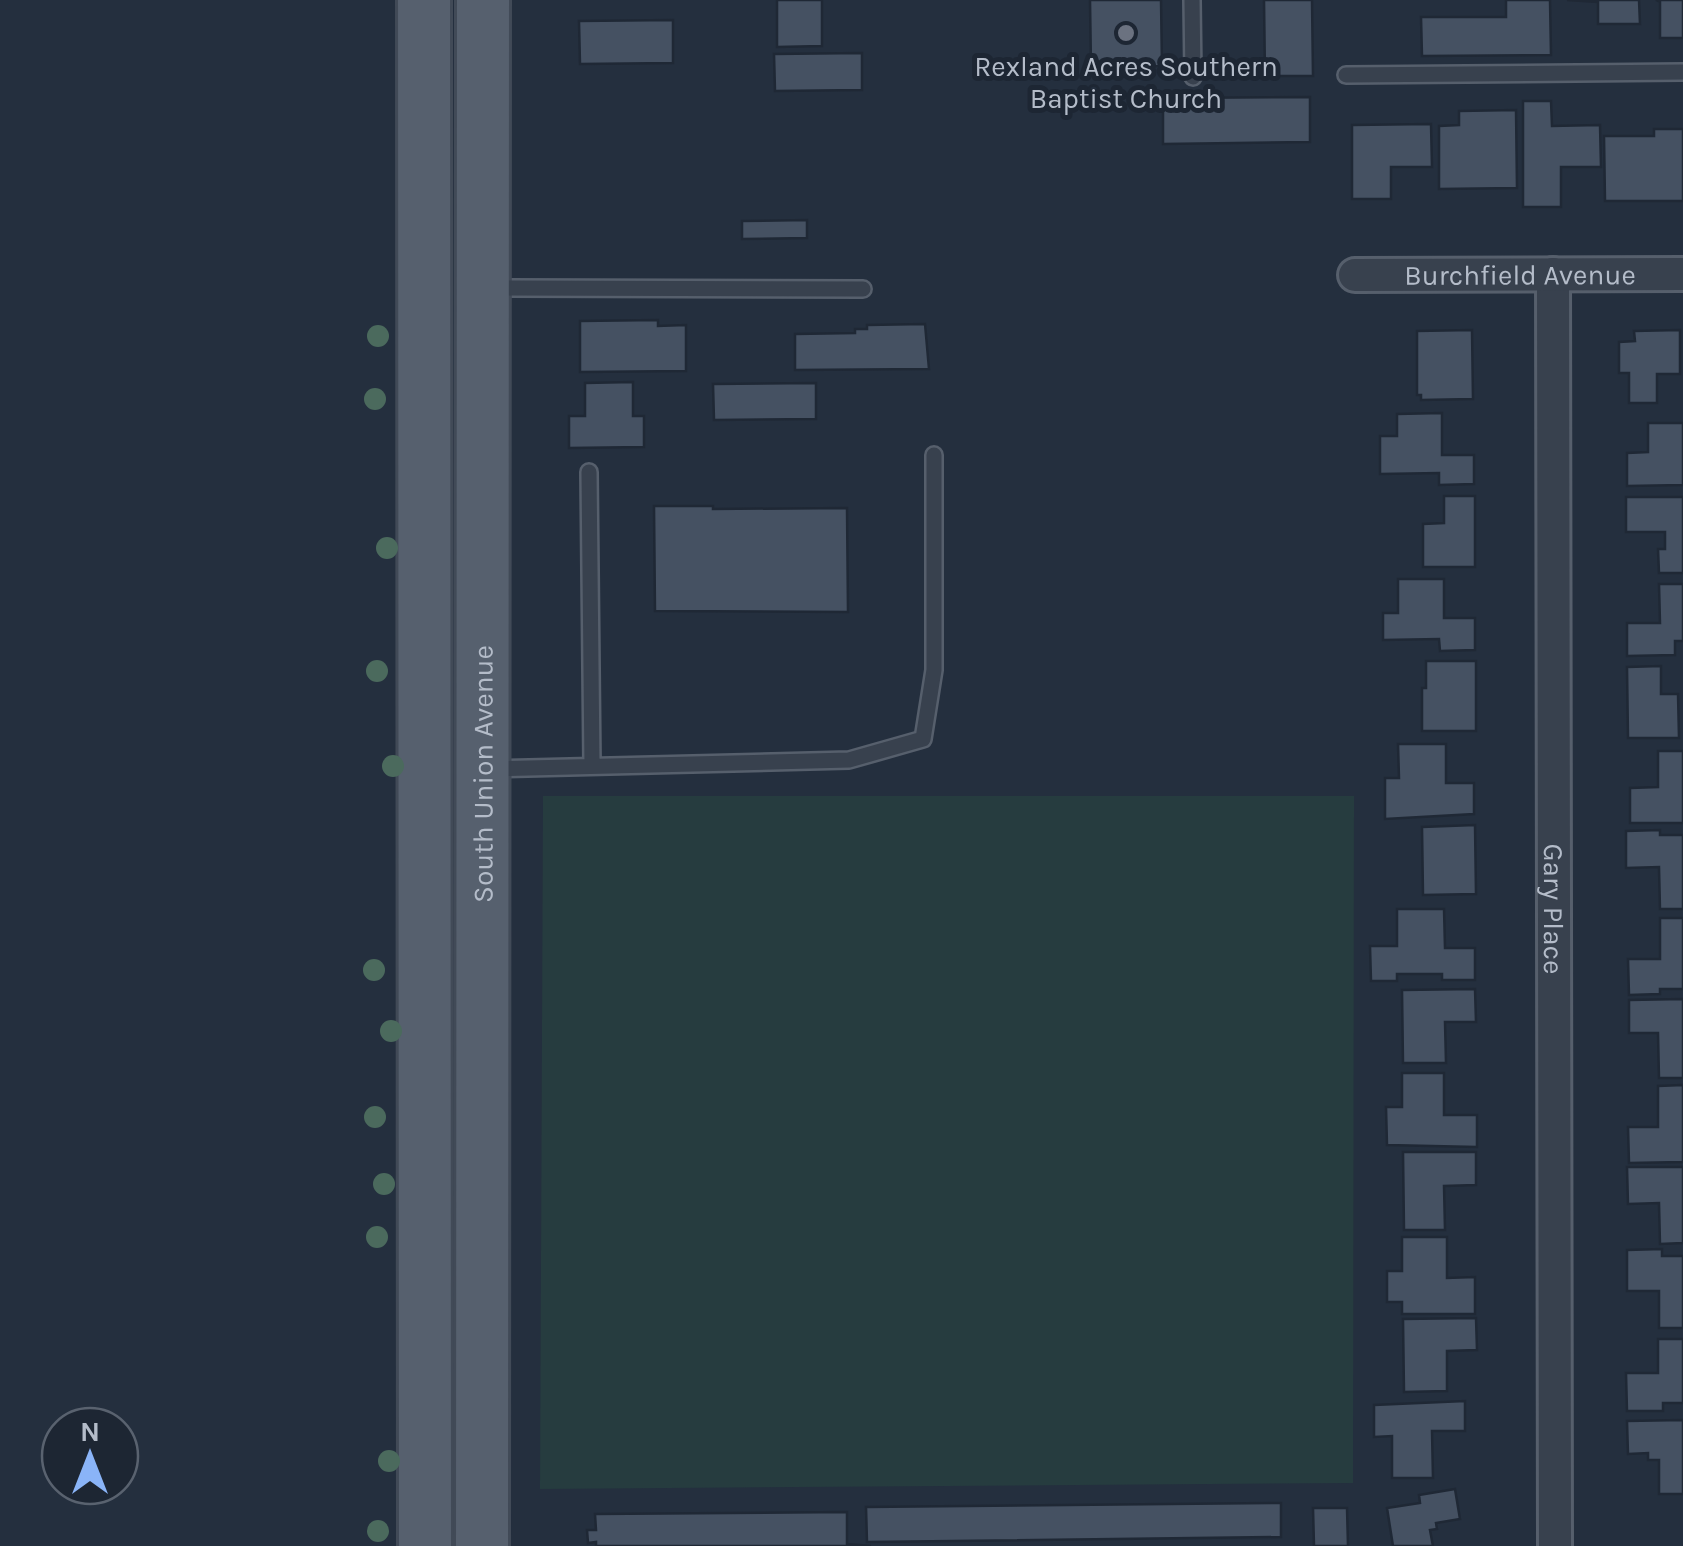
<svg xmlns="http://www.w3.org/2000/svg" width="1683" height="1546" font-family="Karla,sans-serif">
	<rect width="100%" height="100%" fill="#242f3e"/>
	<path fill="#263c3f" d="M543 796H1354L1353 1483 540 1489Z"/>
	<path fill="#455162" stroke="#1f2835" stroke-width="2.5" d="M777 0H822V46L777 47Z
		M1090 0H1161L1162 66 1091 67Z
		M1264 0H1312L1313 76H1265Z
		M1506 0H1550L1551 55 1422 56 1421 17H1506Z
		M1567 0H1639L1640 24H1598V2Z
		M1656 0H1683V38H1660V2Z
		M673 20V63L580 64 579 21Z
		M862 53V90L775 91 774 54Z
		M1310 97V142L1163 144V98Z
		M1523 101H1551L1552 126 1600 125 1601 167H1561V207H1523Z
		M1516 110 1517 188 1439 189V126L1459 125V111Z
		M1431 124 1432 167H1391V199H1352V125Z
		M1654 129H1683V201H1605L1604 136H1654Z
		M807 220V238L742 239V221Z
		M658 320V326L686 325V371L580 372V321Z
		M925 324 929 369 795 370V334L855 333V329H867V325Z
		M1472 330 1473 399 1421 400V395H1417V331Z
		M1680 330V374H1657V403H1629V373H1619V342L1635 341 1634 331Z
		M633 382V416H644V447L569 448V416H585V383Z
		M816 383V419L714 420 713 384Z
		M1442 413V455H1474V484L1439 485V473L1380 474V436H1397V414Z
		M1648 423H1683V485L1627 486V453L1648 452Z
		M1444 496H1475V567H1423V524L1444 523Z
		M1626 497H1683V573H1659L1658 549H1665V532H1626Z
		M654 506H713V509L847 508 848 612 655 611Z
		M1398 579H1444V618H1475V650L1440 651 1439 639 1383 640V613H1398Z
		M1659 584H1683V641H1675V655L1627 656V623H1660Z
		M1426 661H1476V731H1422V688H1426Z
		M1661 666V694H1678L1679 738H1628L1627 667Z
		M1398 744H1446V783H1474V814L1385 819V778H1399Z
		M1658 751H1683V823H1630V788L1658 787Z
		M1475 825 1476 894 1423 895 1422 827Z
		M1660 830V835H1683V909H1660L1659 867 1626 868V831Z
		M1397 909H1444L1445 948H1475V980H1442V974H1397V981H1371L1370 946H1397Z
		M1660 918H1683V989H1660V994L1629 995 1628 959H1660Z
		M1475 989 1476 1022H1445L1446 1063H1403L1402 990Z
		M1683 999V1078H1659L1658 1033H1629V1000Z
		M1402 1073H1444V1115H1477V1147L1387 1145 1386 1107H1402Z
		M1683 1085V1162L1629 1163 1628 1127H1658V1086Z
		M1403 1152H1476V1185L1444 1186 1445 1230H1404Z
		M1627 1167H1683V1243L1660 1244 1659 1203 1628 1204Z
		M1402 1237H1447V1278L1475 1277V1314H1402V1302H1387V1271H1402Z
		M1662 1249V1256H1683V1328H1659V1291H1627V1250Z
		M1476 1318 1477 1350 1447 1351V1391L1404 1392 1403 1319Z
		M1658 1339H1683V1403H1663V1411H1627L1626 1373H1658Z
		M1465 1401V1431H1432L1433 1478H1392V1436L1374 1437V1405Z
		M1683 1420V1494H1659V1460H1648V1453L1628 1454 1627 1421Z
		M1455 1489 1460 1519 1436 1523 1437 1529 1430 1530 1433 1546H1393L1387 1508 1420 1503 1419 1495Z
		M1281 1503V1537L867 1542 866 1507Z
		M1313 1508H1347L1348 1546H1314Z
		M847 1512V1544L871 1546H596V1542L588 1543 587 1530H596L595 1514Z"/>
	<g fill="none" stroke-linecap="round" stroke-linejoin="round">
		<defs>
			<path id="service" d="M1192 0 1193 77
				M1346 75 1683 72
				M493 288 863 289
				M589 472 592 766
				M492 769 849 760 923 739 934 670V455"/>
			<g id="minor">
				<path id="s1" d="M1553 274 1555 1546"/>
				<path id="s2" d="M1355 275 1683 274"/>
			</g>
			<g id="primary">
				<path d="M424 0 425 1546"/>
				<path id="s3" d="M482 1546 483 0"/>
			</g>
		</defs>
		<use href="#service" stroke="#565f6c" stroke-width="20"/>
		<use href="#minor" stroke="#565f6c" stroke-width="38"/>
		<use href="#primary" stroke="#414a57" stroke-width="58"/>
		<use href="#service" stroke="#38414e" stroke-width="15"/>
		<use href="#minor" stroke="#38414e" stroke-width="32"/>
		<use href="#primary" stroke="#56606e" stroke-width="52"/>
	</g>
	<g fill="#4b6a5d">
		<circle cx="378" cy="336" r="11"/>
		<circle cx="375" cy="399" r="11"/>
		<circle cx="387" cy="548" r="11"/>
		<circle cx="377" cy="671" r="11"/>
		<circle cx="393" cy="766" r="11"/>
		<circle cx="374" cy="970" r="11"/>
		<circle cx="391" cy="1031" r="11"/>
		<circle cx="375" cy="1117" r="11"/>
		<circle cx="384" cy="1184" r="11"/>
		<circle cx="377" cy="1237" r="11"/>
		<circle cx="389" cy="1461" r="11"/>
		<circle cx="378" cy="1531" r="11"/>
	</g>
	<circle fill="#6b7280" stroke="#1d2633" stroke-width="4" cx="1126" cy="33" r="10"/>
	<g text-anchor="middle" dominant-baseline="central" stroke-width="10" stroke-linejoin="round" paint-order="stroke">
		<g font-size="28" fill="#b4bcc9" stroke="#1d2633">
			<text x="1126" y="66">Rexland Acres Southern<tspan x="1126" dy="32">Baptist Church</tspan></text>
		</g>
		<g font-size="28" fill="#b4bcc9" stroke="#1d2633">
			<text stroke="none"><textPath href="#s2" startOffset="165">Burchfield Avenue</textPath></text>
			<text stroke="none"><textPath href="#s3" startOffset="772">South Union Avenue</textPath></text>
			<text stroke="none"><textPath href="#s1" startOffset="635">Gary Place</textPath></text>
		</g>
	</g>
	<g transform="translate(90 1456)"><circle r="48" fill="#1d2633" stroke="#59626f" stroke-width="2.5"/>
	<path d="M0-8L18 38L0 25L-18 38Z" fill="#8ab4f8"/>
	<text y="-15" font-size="28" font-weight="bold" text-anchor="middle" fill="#b4bcc9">N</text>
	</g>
</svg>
